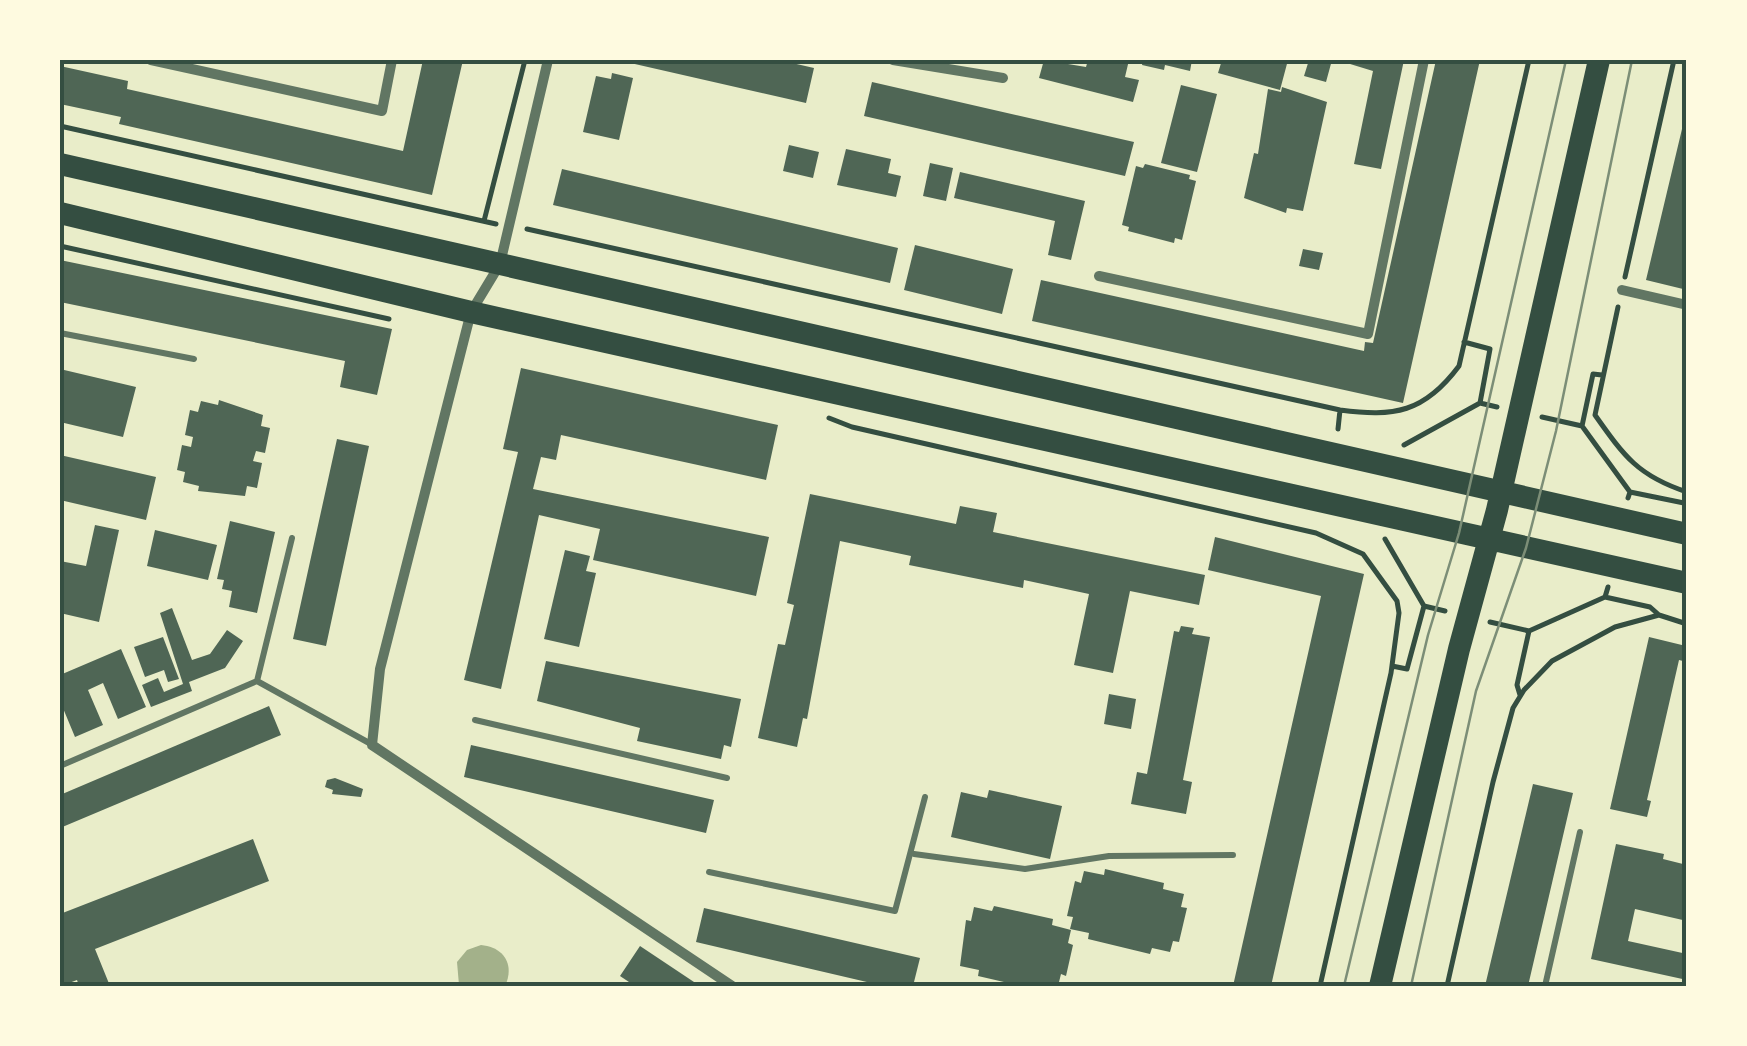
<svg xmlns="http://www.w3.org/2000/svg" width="1747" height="1046" font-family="Quicksand,sans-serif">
	<rect width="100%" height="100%" fill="#e9edc9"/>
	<path fill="#a3b18a" d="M481 945C504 947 515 965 505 986L459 985 457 962 467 950Z"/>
	<path fill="#4f6655" d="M423 60H463L432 195 119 124 121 117 60 104V66L128 81 127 89 403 151Z
		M779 60 814 68 806 103 626 62Z
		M1044 60 1086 67 1088 60H1129L1125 77 1139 80 1133 102 1039 78Z
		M1143 60H1192L1190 71 1165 65 1164 70 1142 65Z
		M1222 60H1288L1280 90 1218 73Z
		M1309 60H1332L1326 82 1304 76Z
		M1337 60H1404L1381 169 1354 164 1373 71Z
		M1436 60H1480L1403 403 1032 321 1041 280 1364 351 1365 342 1373 343Z
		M612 73 633 78 619 140 583 132 596 76 611 79Z
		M872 82 1134 142 1125 176 864 116Z
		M1181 85 1217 94 1197 172 1161 163Z
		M1282 87 1327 102 1303 211 1287 208 1286 213 1244 198 1254 153 1258 154 1268 89 1281 92Z
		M1687 108V271L1683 289 1646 280Z
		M789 145 819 152 813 178 783 171Z
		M846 149 891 159 888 173 901 176 896 197 837 185Z
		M930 163 953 168 946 201 923 196Z
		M1145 164 1190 175 1189 179 1196 181 1182 240 1175 238 1174 243 1128 231 1129 227 1122 225 1136 166 1143 168Z
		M562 169 898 248 890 283 553 205Z
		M960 172 1085 201 1071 260 1048 255 1055 221 954 198Z
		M915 245 1013 269 1002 314 904 290Z
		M1303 249 1323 253 1319 270 1299 266Z
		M60 260 392 329 377 395 340 387 345 361 60 302Z
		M521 368 778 425 766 480 561 435 556 460 541 457 533 489 769 537 756 596 593 560 600 529 539 515 501 689 464 680 518 452 503 449Z
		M60 369 136 387 123 437 60 422Z
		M219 400 263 415 261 426 270 428 265 453 256 451 253 461 262 463 257 488 247 486 245 496 198 491 199 486 183 482 185 472 177 470 182 445 191 447 193 437 185 435 190 410 198 412 201 401 218 405Z
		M337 439 369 446 326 646 293 639Z
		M60 455 156 477 146 520 60 500Z
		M810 494 956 524 960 506 997 513 993 532 1205 575 1199 605 1130 591 1113 673 1074 665 1089 594 1024 580 1023 588 909 565 911 556 840 541 807 719 803 718 797 747 758 738 778 644 785 645 794 605 787 603Z
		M230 521 275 532 257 613 229 607 232 591 222 589 224 580 217 579Z
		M95 525 119 530 99 622 60 613V561L86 566Z
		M155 530 217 545 208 580 147 566Z
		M1215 537 1364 574 1271 986H1233L1321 596 1208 570Z
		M565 550 590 556 586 571 596 573 579 647 544 639Z
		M172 608 192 660 210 654 227 630 243 641 225 668 189 682 192 691 151 707 142 685 158 678 164 692 183 684 160 613Z
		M1181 626 1194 628 1192 634 1210 637 1183 780 1192 782 1186 814 1131 804 1137 772 1147 774 1174 631 1179 632Z
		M163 637 179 679 168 682 164 670 145 677 134 647Z
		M1649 637 1686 646 1683 661 1679 660 1647 800 1651 801 1647 817 1610 809Z
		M121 649 146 707 118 719 103 683 88 690 103 725 75 737 60 701V675Z
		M546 661 741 699 731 747 724 745 721 759 637 741 640 728 537 701Z
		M1109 694 1136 699 1131 729 1104 724Z
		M269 706 281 735 60 828V795Z
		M471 745 714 800 706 833 464 777Z
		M335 778 363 789 361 797 332 794 333 790 325 787 327 780Z
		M1533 784 1573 793 1528 986H1485Z
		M989 790 1062 806 1050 859 951 837 961 792 987 798Z
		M253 839 269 881 95 949 110 986H79L77 980 61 986 60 914Z
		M1616 844 1664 854 1663 859 1687 865V921L1635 909 1628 941 1687 954V980L1591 959Z
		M1105 869 1164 883 1163 889 1184 894 1181 907 1187 908 1179 942 1173 941 1170 952 1152 948 1150 954 1088 939 1089 933 1070 929 1073 917 1067 916 1075 881 1081 883 1084 871 1104 875Z
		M994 906 1053 919 1052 925 1071 930 1068 943 1073 945 1066 976 1061 974 1058 986H1021L978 976 979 970 960 966 966 920 971 921 974 907 992 911Z
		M704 908 920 958 913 986H884L696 942Z
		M640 946 700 986H635L620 976Z"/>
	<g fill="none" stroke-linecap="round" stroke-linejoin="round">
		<path stroke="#344e41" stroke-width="5" d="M60 126 496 224
			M484 221 525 60
			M527 229 1340 410C1394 417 1424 413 1459 366L1529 60
			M60 246 389 319
			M1625 277 1674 60
			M1618 307 1595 415C1624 456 1638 476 1687 492
			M1464 342 1490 349 1480 403
			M1542 417 1582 426 1630 492 1628 498
			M829 418 852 427 1316 533 1363 554 1397 601 1399 613 1391 673 1320 986
			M1582 426 1593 374 1602 375
			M1338 429 1340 410
			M1404 445 1480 403 1497 407
			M1630 492 1684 503 1687 497
			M1385 539 1424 606 1445 611
			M1605 597 1650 607 1659 615
			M1490 622 1529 631 1605 597 1608 587
			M1392 666 1407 669 1424 606
			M1520 695 1517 685 1529 631
			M1447 986 1493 782 1513 708 1524 690 1552 661 1615 627 1659 615 1687 624"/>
		<path stroke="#617663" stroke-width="6" d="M60 333 194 359
			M257 681 371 744
			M475 720 727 778
			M60 766 257 681 292 538
			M914 854 1025 869 1109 856 1233 855
			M709 872 895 911 925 797
			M1545 986 1580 832"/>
		<path stroke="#617663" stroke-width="10" d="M151 60 382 111 392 60
			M548 60 500 264 471 312 380 669 372 745 732 986
			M893 60 1003 78
			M1099 276 1368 334 1424 60
			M1622 290 1687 305"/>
		<path stroke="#344e41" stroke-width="22" d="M60 164 1687 534
			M60 213 471 312 1687 583
			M1380 986 1459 649 1497 510 1599 60"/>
		<path stroke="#7c8e77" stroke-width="2.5" d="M1344 986 1428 635 1459 533 1566 60
			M1411 986 1476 691 1526 548 1556 431 1632 60"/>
	</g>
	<rect width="1747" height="1046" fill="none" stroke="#fefae0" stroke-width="125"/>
	<rect x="62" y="62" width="1622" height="922" fill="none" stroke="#344e41" stroke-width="4"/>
</svg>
